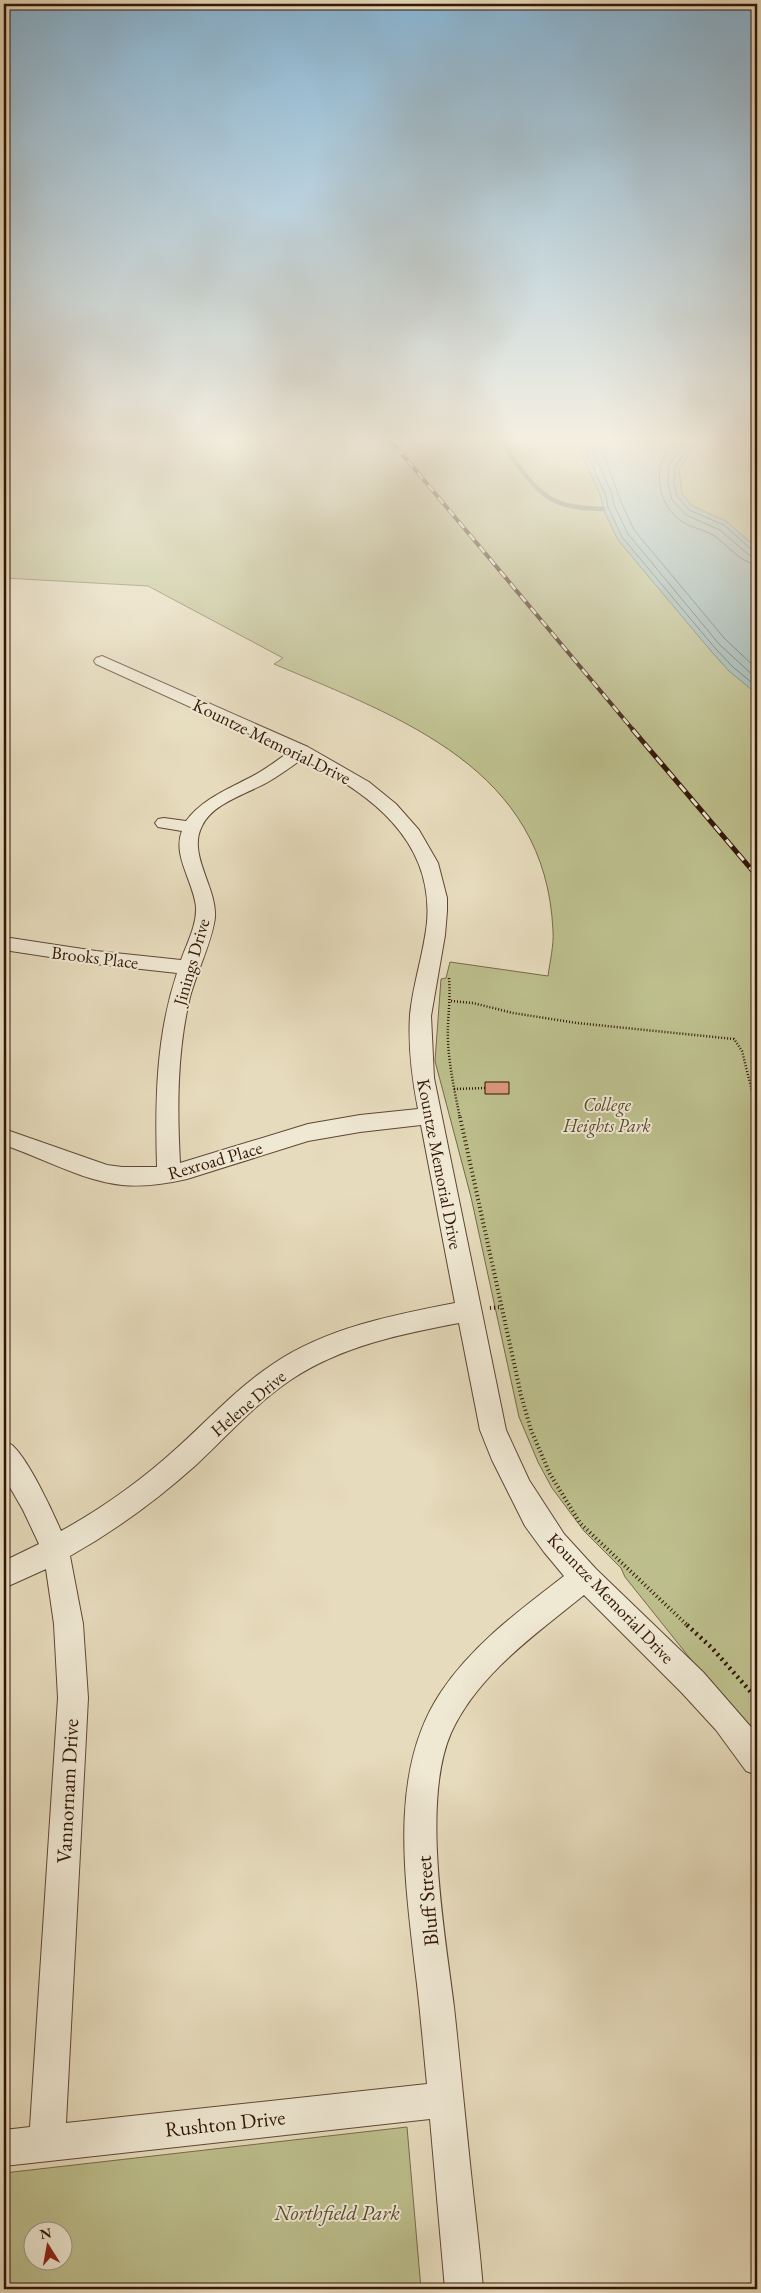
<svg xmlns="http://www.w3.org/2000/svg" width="761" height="2293" font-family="'EB Garamond',serif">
	<rect width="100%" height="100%" fill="#e6dbbc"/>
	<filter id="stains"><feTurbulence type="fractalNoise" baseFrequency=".004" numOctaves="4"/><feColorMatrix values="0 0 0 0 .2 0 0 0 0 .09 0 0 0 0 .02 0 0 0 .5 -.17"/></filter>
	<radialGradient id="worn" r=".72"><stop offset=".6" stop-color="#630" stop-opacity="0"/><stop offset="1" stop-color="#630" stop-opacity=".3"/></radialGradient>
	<path fill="#bcbe8c" stroke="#776a49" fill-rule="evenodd" d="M4 436H757V1742L625 1577 621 1568 584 1531 552 1488 538 1462 519 1417 471 1197 435 1061 441 979 446 978 450 962 548 976C550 961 554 945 553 931 546 768 401 718 274 664L283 658 148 586 4 578Z
		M407 2127 421 2289H4V2173ZM32 2230H62V2260H32Z"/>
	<path fill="#99b9ba" stroke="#707872" d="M577 436H702L679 469 682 494 692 506 726 521 757 548V694L729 671 711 651 618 540 603 509 601 497 584 460Z"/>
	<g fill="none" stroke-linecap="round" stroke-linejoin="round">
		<path stroke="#666860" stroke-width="1" d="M582 436 589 458 606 496 608 507 622 537 715 648 733 667 757 687
			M589 436 595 456 612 494 614 505 628 534 719 644 757 679
			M597 436 621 502 634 530 725 639 757 669
			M678 436C673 443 667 451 663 459 654 480 662 508 681 521 691 528 703 529 713 535 728 545 738 561 757 565
			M688 436 669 466 668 483 672 500 686 515 720 530 749 555 757 557
			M696 436 675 467 674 482 677 496 689 510 724 525 752 550 757 551"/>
		<path stroke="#707872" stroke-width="4.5" d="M502 436C506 449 513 459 521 469 545 503 563 508 603 509"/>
	</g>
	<path fill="#d89679" stroke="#321606" d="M485 1082H509V1094H485Z"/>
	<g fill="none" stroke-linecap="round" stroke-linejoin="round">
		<defs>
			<path id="minor" d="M102 656 308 747 369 782 396 804 419 830 438 863 447 898V911L445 935 431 1016 434 1078 506 1430 529 1480 564 1534 596 1569 703 1672 757 1734V1775L746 1771 716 1730 682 1693 584 1595C536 1634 477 1675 451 1733 421 1802 445 1933 454 2007 460 2062 465 2117 471 2173 475 2211 480 2250 483 2289H445L430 2119 4 2166V2130L30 2127 58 1698 54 1624 46 1569 4 1588V1561L39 1544 23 1510 4 1477V1442C7 1443 12 1444 14 1447 30 1463 52 1510 61 1531 103 1508 143 1479 178 1447 209 1419 238 1387 273 1364 326 1328 393 1315 455 1303L421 1125 360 1132 308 1141 187 1179C165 1184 144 1187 122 1185 80 1180 43 1158 4 1145V1129L107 1165 122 1167H157C155 1101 156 1036 177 973L96 964 4 950V937L96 951 181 960C187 943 197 925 196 907 194 883 172 855 182 831L158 827 155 823 158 819 164 818 186 821C202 800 224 791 247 779 262 772 275 762 289 752L96 664 94 661 96 658ZM302 759C368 792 434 839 427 922 424 953 413 983 410 1015 408 1047 412 1078 418 1109L360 1115 308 1124 180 1163C177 1107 177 1052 190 997 196 974 213 939 215 917 217 887 187 854 202 826 213 803 247 794 268 782 280 775 291 767 302 759ZM459 1323 480 1430 492 1460 525 1526 544 1552 564 1576C520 1610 473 1644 441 1692 388 1771 405 1878 415 1968 420 2006 423 2045 427 2084L66 2123 88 1698 83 1624 70 1556C116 1530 157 1500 196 1465 227 1436 256 1403 292 1379 342 1346 401 1334 459 1323Z"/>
		</defs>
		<use href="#minor" stroke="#5f4734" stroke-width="2"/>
		<path stroke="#321606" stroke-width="2.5" stroke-dasharray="1 2" stroke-linecap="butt" d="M449 978C451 1001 447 1019 448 1041 449 1066 455 1093 460 1118
			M451 1001 473 1003 513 1013 577 1023 734 1039 742 1051 757 1111
			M454 1089 485 1088"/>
		<path stroke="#321606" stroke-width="4" stroke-dasharray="1 3" stroke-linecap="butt" d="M460 1117 521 1395 531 1430 550 1474 580 1523 688 1626
			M490 1308 501 1307"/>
		<path stroke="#321606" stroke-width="4.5" stroke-dasharray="2 4" stroke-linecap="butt" d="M687 1625 712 1648 757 1699"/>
		<use href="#minor" fill="#efe8d3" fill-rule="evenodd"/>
		<defs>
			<path id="rail-far1" d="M387 436 634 731"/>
			<path id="rail" d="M633 730 757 876"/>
		</defs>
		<use href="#rail-far1" stroke="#321606" stroke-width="4"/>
		<use href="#rail" stroke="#321606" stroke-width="5"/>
		<use href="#rail-far1" stroke="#efe8d3" stroke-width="2.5" stroke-dasharray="8" stroke-linecap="butt"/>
		<use href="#rail" stroke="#efe8d3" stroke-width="3" stroke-dasharray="9" stroke-linecap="butt"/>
	</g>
	<linearGradient id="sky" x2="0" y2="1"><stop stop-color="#88b6d6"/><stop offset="0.58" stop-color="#f4efe1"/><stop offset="1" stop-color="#f4efe1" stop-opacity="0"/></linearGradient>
	<rect width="761" height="757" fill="url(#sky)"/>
	<g text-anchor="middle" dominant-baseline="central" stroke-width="4" stroke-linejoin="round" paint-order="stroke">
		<g font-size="18" fill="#321606" stroke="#efe8d3">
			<text transform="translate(272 741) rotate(26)">Kountze Memorial Drive</text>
			<text transform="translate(95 957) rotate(7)">Brooks Place</text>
			<text transform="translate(191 962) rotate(-74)">Jinings Drive</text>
			<text transform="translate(215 1160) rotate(-16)">Rexroad Place</text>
			<text transform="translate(440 1164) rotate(79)">Kountze Memorial Drive</text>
			<text transform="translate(248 1403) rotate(-40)">Helene Drive</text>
			<text transform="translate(611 1598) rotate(46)">Kountze Memorial Drive</text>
		</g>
		<g font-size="18" font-style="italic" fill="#5b482e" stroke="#efe8d3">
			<text x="607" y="1104">College<tspan x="607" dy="21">Heights Park</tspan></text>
		</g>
		<g font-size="21" fill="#321606" stroke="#efe8d3">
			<text transform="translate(67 1791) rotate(-87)">Vannornam Drive</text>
			<text transform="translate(427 1901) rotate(-95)">Bluff Street</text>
			<text transform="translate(225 2123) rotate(-6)">Rushton Drive</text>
		</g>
		<g font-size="21" font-style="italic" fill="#5b482e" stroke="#efe8d3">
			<text x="337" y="2212">Northfield Park</text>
		</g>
	</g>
	<rect width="761" height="2293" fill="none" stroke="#e6dbbc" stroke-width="20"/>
	<rect x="5" y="5" width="751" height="2283" fill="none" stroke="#321606" stroke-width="2.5"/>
	<rect x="10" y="10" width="741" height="2273" fill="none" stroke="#321606"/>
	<g transform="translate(48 2246) rotate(349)"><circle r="24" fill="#efe8d3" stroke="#a39481"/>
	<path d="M0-4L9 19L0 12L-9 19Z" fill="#8f2418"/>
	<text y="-8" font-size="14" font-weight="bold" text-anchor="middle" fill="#321606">N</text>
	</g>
	<rect width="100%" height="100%" filter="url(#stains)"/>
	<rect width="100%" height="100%" fill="url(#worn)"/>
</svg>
